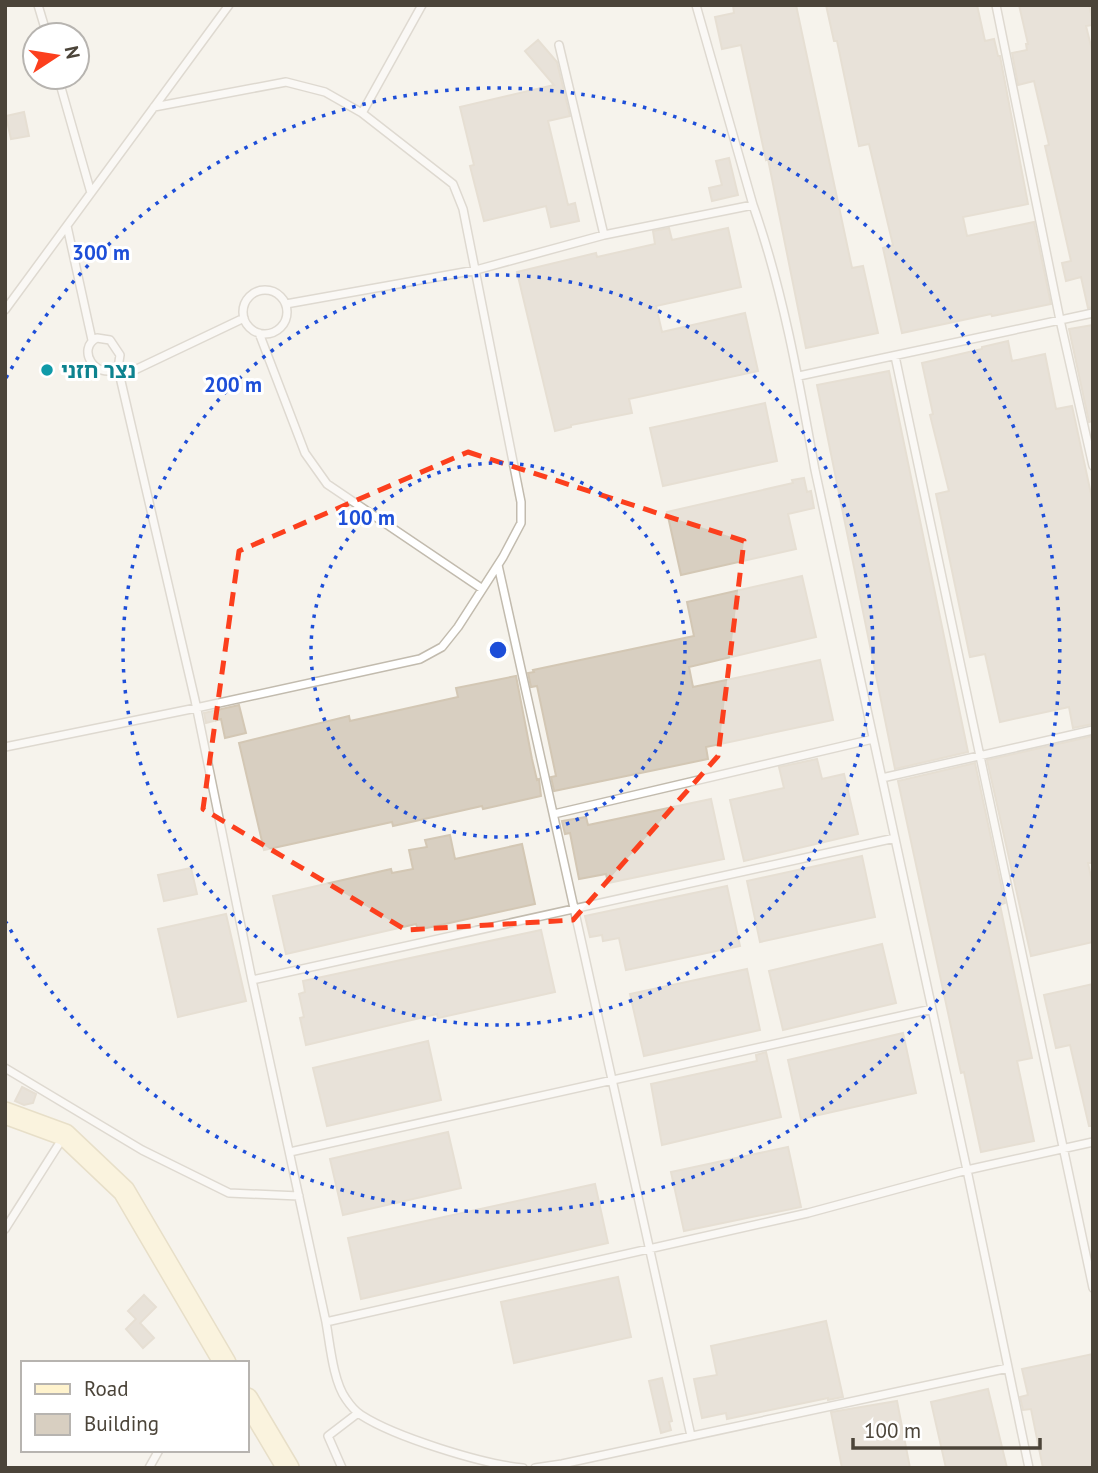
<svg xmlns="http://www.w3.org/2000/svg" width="1098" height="1473" font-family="'PT Sans','Noto Sans Hebrew',sans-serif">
	<rect width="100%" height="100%" fill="#f6f3ec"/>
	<path fill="#d8cfc1" stroke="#d3c7b4" stroke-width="2" d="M733 5H796L852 268 863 266 878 333 806 348 768 159 766 160 741 45 722 49 715 17 734 13Z
		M826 5H977L985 41 994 39 998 56H1000L1028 204 963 217 967 236 1034 222 1051 304 992 316 991 314 902 333 883 248 893 245 869 144 859 146 837 41H834Z
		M1019 5H1089L1093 22V25L1086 26 1093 54V307L1088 308 1081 277 1066 281 1062 263 1071 261 1045 146 1049 145 1034 81 1018 85 1012 53 1027 50 1026 44H1028Z
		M538 40 557 62 570 116 548 121 568 205 575 203 579 221 551 227 546 206 484 221 470 166 474 165 460 107 554 85 525 51Z
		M24 112 29 136 11 139 6 116Z
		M729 158 738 195 712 201 709 188 722 185 716 161Z
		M669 228 672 240 728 228 741 287 656 306 662 332 745 313 758 371 629 399 632 413 571 425V427L555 431 517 272 596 253 597 257 655 244 653 231Z
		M1093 325V421L1089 422 1069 329Z
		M1008 341 1012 361 1045 354 1056 409 1072 406 1093 503V724L1073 728 1069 707 1000 722 985 654 970 657 936 494 949 491 930 415 933 414 922 363 982 349V347Z
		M889 371 968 752 895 769 817 385Z
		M765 403 777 461 663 486 650 428Z
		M804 478 807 492 811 491 814 508 788 514 796 549 681 575 667 512 793 483 792 480Z
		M802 576 816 637 689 667 693 687 820 660 833 720 706 747 708 759 554 791 551 777 556 776 537 686 531 687 528 673 534 672 533 670 694 636 687 602Z
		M516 676 532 759 537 780 539 779 541 796 483 809 482 806 393 826 392 822 264 850 239 743 349 716 350 721 458 697 456 688Z
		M239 705 246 733 225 738 221 719 206 723 204 713Z
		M1093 736V863H1088L1093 886V942L1031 956 987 760Z
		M817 759 822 779 844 774 858 834 744 861 730 800 784 788 779 767Z
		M975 763 1005 903 1000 905 1032 1058 1017 1061 1034 1141 981 1152 964 1072 961 1073 898 781Z
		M711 799 724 859 608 883 606 874 579 879 570 833 565 834 562 821 586 817 588 825Z
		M450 835 455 859 522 844 535 904 418 930 416 924 286 954 273 896 391 869 392 873 413 869 409 850 427 847 425 840Z
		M862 856 875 917 760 942 747 881Z
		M191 868 197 894 164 901 158 875Z
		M727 886 740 946 626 970 619 938 603 941 602 935 590 937 585 916Z
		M226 914 246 1001 178 1017 158 929Z
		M541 930 555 992 438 1018 437 1014 306 1045 300 1018 304 1017 299 994 305 992 303 981Z
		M882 944 896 1003 783 1030 769 971Z
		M747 969 760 1030 644 1056 630 994Z
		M1093 984V1126H1089L1070 1045 1056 1048 1044 995Z
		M903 1033 916 1093 801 1119 788 1060Z
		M428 1041 441 1100 327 1126 313 1068Z
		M766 1052 781 1117 662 1145 651 1084 757 1061 756 1055Z
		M22 1087 36 1094 33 1103 24 1105 15 1101Z
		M448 1132 461 1188 343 1215 330 1159Z
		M788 1147 801 1207 684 1231 671 1172Z
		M595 1184 608 1243 361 1299 348 1238Z
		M618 1277 631 1337 514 1363 501 1302Z
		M144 1295 156 1307 140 1323 154 1338 143 1348 126 1329 136 1319 128 1311Z
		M826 1321 843 1397 828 1400V1398L727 1419 726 1413 702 1418 694 1379 717 1375 711 1346Z
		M1093 1354V1468H1043L1031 1409 1023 1410 1020 1397 1028 1395 1022 1369Z
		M662 1378 672 1421 669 1422 671 1430 661 1433 649 1381Z
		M988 1389 1007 1468H946L931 1402Z
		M897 1401 910 1468H842L831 1412Z"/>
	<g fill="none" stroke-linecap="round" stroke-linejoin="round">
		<defs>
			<path id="lane" d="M38 5 47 35
				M996 5 1060 320 1093 466
				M559 45 604 235
				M58 77 91 193
				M362 113 422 5
				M753 205C783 290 799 381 815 470L967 1170 1029 1468
				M67 226 92 340
				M243 312a22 22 0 1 1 44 0a22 22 0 1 1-44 0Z
				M286 304 476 270 604 235 753 205 696 5
				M5 310 229 5
				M259 333 305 453 327 484 481 588
				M97 338 110 340 120 355 118 368C95 381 76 348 97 338Z
				M895 356 1093 1288
				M116 369 120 377 195 700 252 980
				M799 376 1093 313
				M120 377 244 318
				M498 565 691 1436
				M5 747 196 708 420 659 442 647 458 627 503 557 521 523V502L463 209 453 184 362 113 325 92 286 82 154 107
				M882 778 1093 730
				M554 814 873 739
				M5 1068 142 1150 229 1193 299 1196
				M290 1152 932 1009
				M5 1229 64 1136
				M326 1322 252 980 895 838
				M149 1468 159 1450
				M342 1468 328 1436 358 1413
				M523 1468C482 1464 395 1437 361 1415 355 1411 350 1405 346 1399 333 1381 330 1344 326 1322L808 1213 967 1170 1093 1142
				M535 1468 562 1464 1008 1368"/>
			<path id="secondary" d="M5 1113 65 1135 124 1191 225 1363
				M247 1399 288 1468"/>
		</defs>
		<use href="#lane" stroke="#c2bbae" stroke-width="10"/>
		<use href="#secondary" stroke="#d6c79b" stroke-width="24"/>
		<use href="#lane" stroke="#fff" stroke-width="7"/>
		<use href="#secondary" stroke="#fff3cd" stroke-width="21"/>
	</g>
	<path d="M0 0H1098V1473H0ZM468 452 744 541 718 756 573 920 406 930 203 809 239 551Z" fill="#f6f3ec" fill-opacity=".55" fill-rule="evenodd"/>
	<path fill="none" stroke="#fc3f1d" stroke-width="5" stroke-dasharray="14 9" stroke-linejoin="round" d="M468 452 744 541 718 756 573 920 406 930 203 809 239 551Z"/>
	<g fill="none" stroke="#1d4ed8" stroke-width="3.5" stroke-dasharray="3.5 7">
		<circle cx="498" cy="650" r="187"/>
		<circle cx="498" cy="650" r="375"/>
		<path d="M6 378A562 562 0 1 1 6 922"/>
	</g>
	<circle fill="#0f9aa8" stroke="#fff" stroke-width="2.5" cx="47" cy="370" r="7"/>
	<g text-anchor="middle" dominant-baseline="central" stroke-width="6" stroke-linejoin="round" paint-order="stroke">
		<g font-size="21" font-weight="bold" fill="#0d838f" stroke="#fff" text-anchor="start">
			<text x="61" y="370">נצר חזני</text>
		</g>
	</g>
	<circle cx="498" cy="650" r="10" fill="#1d4ed8" stroke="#fff" stroke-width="3.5"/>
	<g font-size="21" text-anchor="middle" font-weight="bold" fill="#1d4ed8" stroke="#fff" stroke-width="6" stroke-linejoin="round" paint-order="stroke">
		<text x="101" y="260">300 m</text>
		<text x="233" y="392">200 m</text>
		<text x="366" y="525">100 m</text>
	</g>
	<rect width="1098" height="1473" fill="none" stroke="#4b4439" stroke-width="14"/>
	<rect x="21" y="1361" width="228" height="91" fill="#ffffff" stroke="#b7b4b0" stroke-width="2"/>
	<rect x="35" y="1384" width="35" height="10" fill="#fff3cd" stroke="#b7b4b0" stroke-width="2"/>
	<text x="84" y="1396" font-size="21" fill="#4b4439">Road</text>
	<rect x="35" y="1414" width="35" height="21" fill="#d8cfc1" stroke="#b7b4b0" stroke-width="2"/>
	<text x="84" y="1431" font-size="21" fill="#4b4439">Building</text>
	<g transform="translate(56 56) rotate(78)"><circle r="33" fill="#ffffff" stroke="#b7b4b0" stroke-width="2"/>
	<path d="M0-5L12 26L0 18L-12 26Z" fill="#fc3f1d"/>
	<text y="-10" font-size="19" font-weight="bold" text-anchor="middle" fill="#4b4439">N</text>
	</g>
	<path d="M853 1438v10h187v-10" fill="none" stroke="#4b4439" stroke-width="3.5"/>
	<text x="864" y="1438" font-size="21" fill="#4b4439" stroke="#ffffff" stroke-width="5" paint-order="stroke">100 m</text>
</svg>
